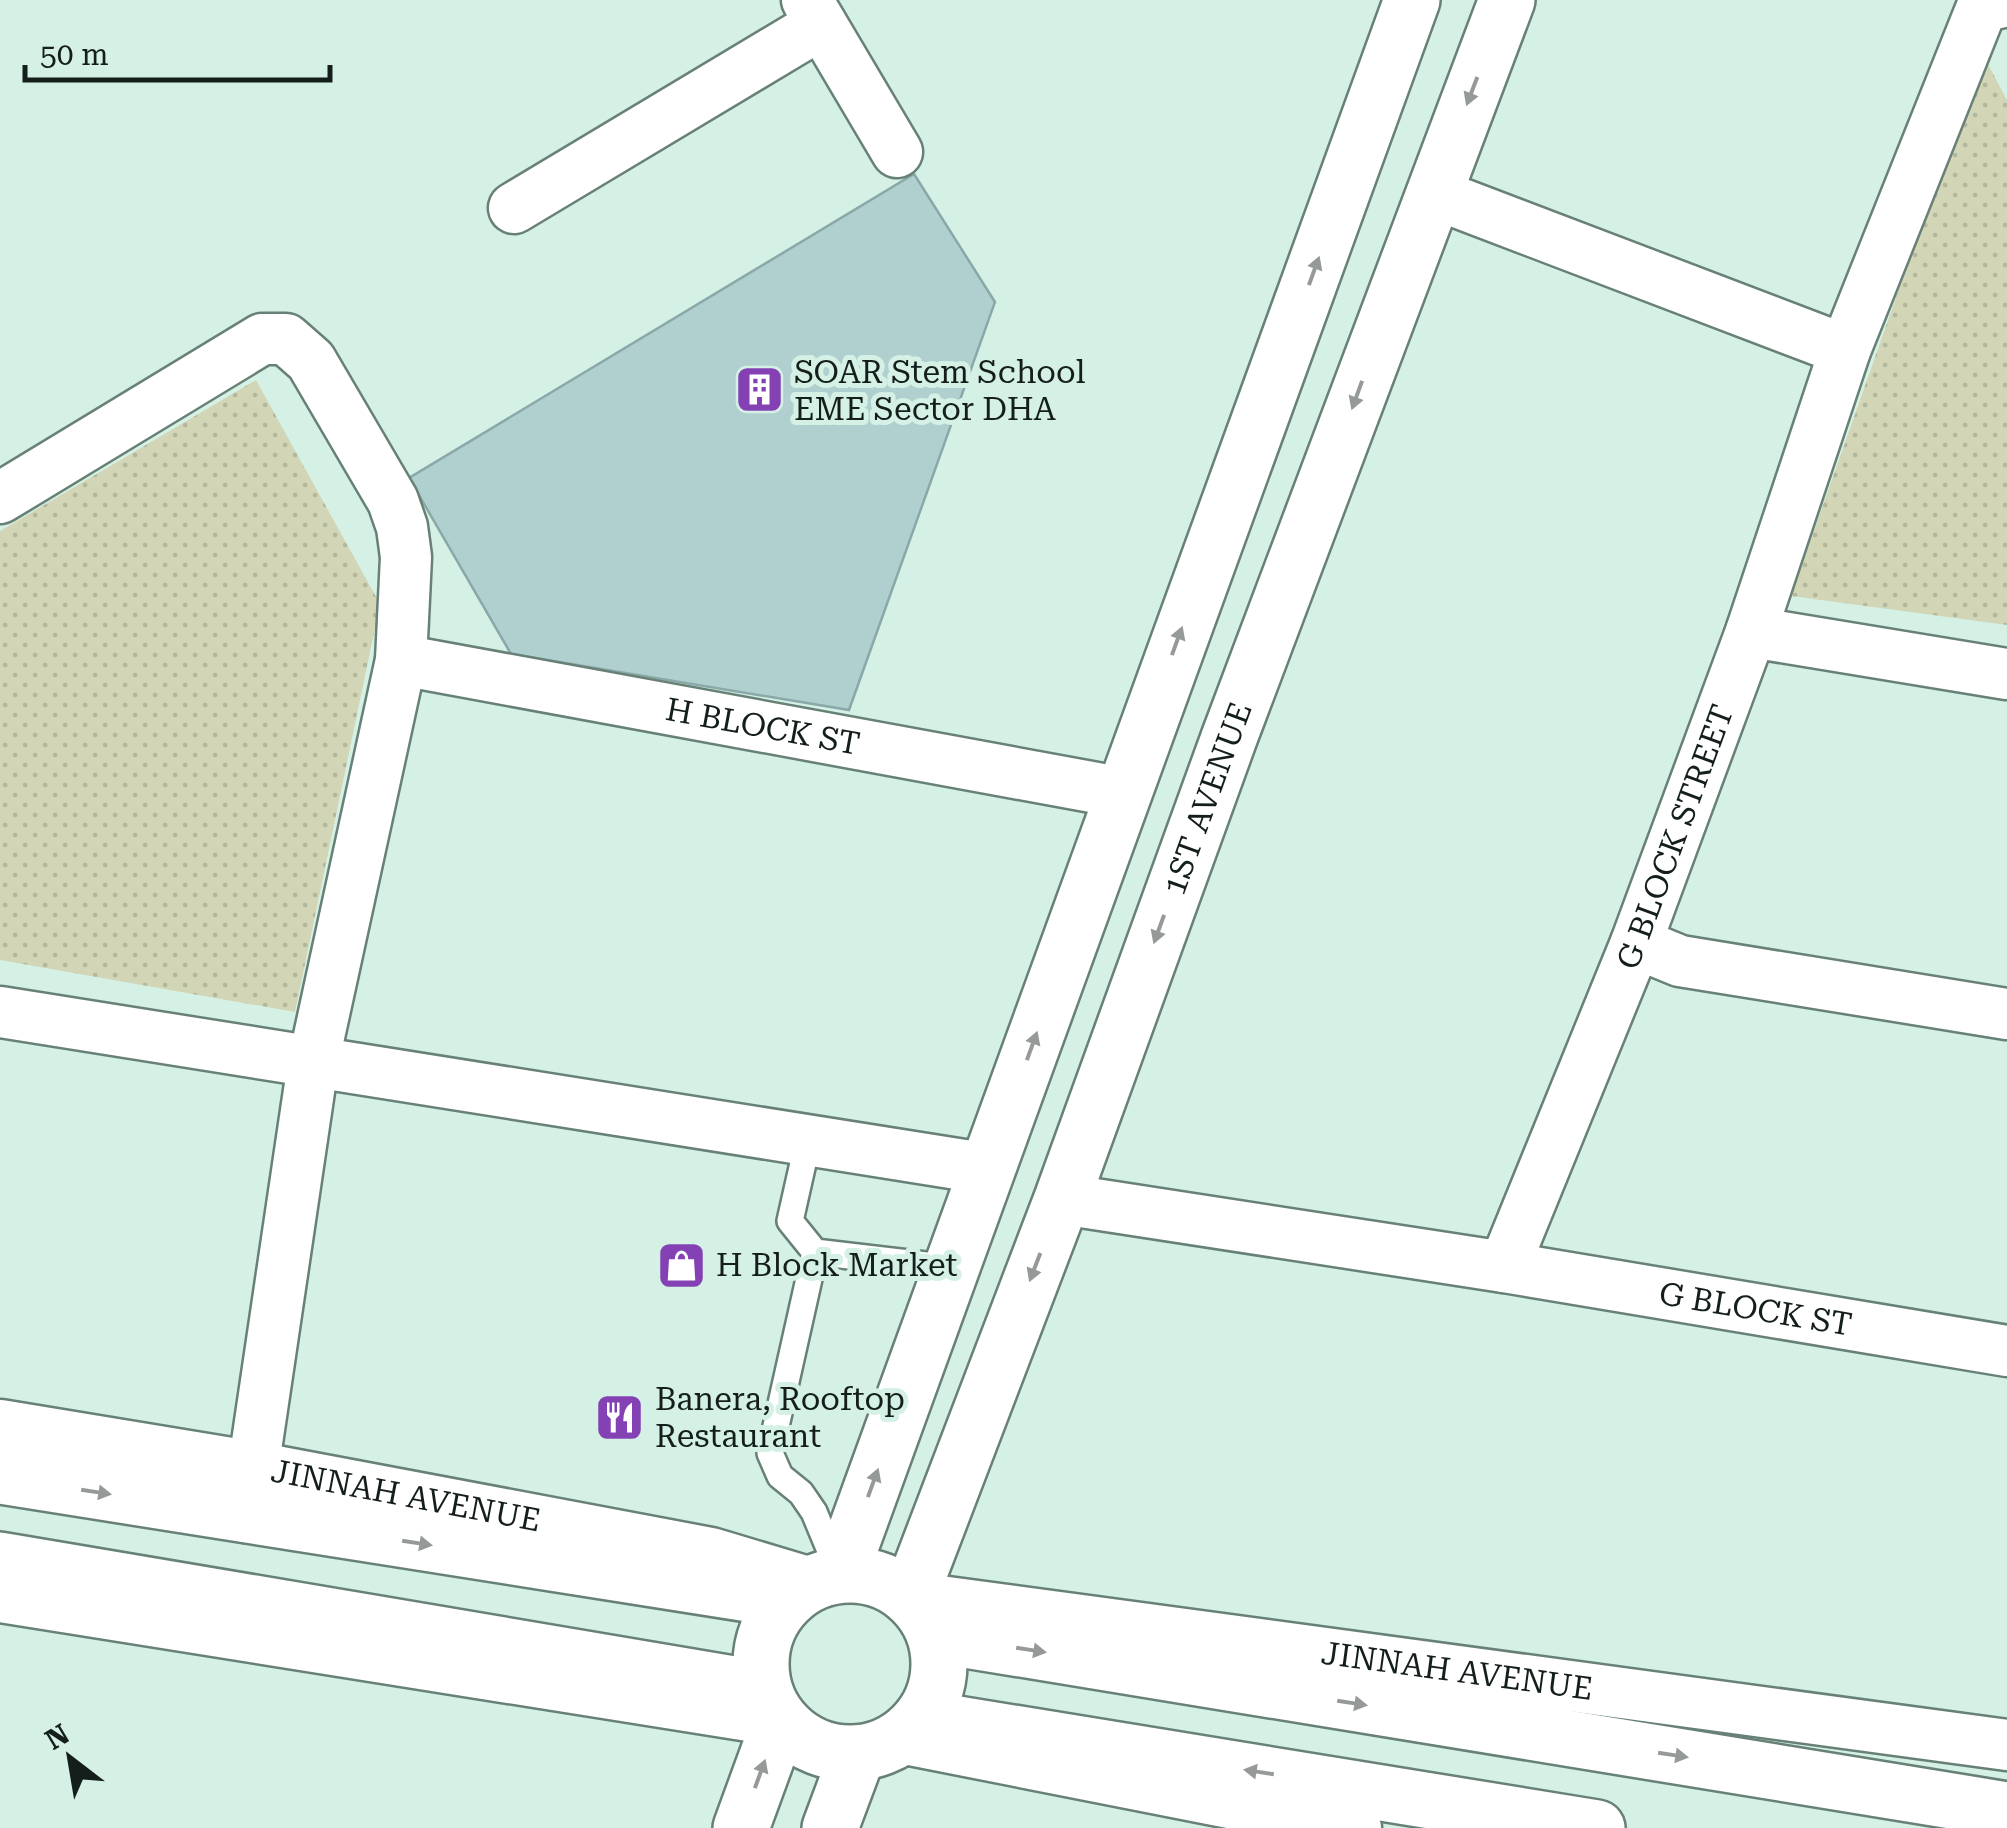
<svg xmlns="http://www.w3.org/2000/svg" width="2007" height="1828" font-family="'Roboto Serif',serif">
	<defs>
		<pattern id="grass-dots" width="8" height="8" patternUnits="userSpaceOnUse" patternTransform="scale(2.5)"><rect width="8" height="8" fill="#d2d6b6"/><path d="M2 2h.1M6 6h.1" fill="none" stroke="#b3b79c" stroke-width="1.8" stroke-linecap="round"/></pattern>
	</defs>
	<rect width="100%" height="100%" fill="#d5f1e6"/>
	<path fill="url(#grass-dots)" d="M1982 53 2007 100V625L1791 596Z
		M256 380 380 604 295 1012 0 960V531Z"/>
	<path fill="#b0cfcf" stroke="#8aa8a8" stroke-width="2.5" d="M914 174 995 302 849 710 511 654 409 478Z"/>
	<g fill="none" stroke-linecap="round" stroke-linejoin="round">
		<defs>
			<path id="lane" d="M808 1141 790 1221 815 1252
				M836 1565 814 1512 801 1493 780 1476 770 1453 815 1252 951 1268"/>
			<g id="street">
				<path d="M807 0 897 152"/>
				<path d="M1433 193 1845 350"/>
				<path d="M514 208 821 24"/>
				<path d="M0 498 262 339H286L311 361 393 501 402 527 406 557 401 660 313 1064 246 1517"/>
				<path d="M1751 632 2007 674"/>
				<path id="s1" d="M401 660 1124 793"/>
				<path d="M1636 943 1680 961 2007 1014"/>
				<path d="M0 1012 989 1169"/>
				<path id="s2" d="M1062 1199 1504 1267 1636 943 1751 632 1845 350 1982 7 2007 1"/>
				<path id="s3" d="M1504 1267 2007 1351"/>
				<path id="s4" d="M0 1425 255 1467 711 1553 811 1583"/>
				<path d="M0 1597 780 1721"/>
				<path id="s5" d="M910 1597 2007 1745"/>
				<path d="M900 1738 1356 1828"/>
			</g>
			<g id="secondary">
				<path d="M0 1476 786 1600"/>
				<path d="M0 1560 763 1689"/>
				<circle cx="850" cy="1664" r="89"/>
				<path d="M840 1575 1412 0"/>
				<path id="s6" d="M910 1597 1062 1199 1229 738 1507 0"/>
				<path d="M935 1635 2007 1810"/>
				<path d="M921 1718 1597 1828"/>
				<path d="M741 1828 780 1721"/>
				<path d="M830 1828 858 1753"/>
			</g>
		</defs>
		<use href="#lane" stroke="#688176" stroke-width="30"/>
		<use href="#street" stroke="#688176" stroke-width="55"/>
		<use href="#secondary" stroke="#688176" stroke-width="60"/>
		<use href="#lane" stroke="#fff" stroke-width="25"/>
		<use href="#street" stroke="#fff" stroke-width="50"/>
		<use href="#secondary" stroke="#fff" stroke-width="55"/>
	</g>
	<defs><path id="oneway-solid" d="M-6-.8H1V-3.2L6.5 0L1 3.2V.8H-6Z" transform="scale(2.5)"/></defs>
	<g fill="#959a98">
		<use href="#oneway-solid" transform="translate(1472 91) rotate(111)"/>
		<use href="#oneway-solid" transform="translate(1314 271) rotate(-70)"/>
		<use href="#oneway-solid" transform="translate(1357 395) rotate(110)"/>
		<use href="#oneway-solid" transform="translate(1177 641) rotate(-70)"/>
		<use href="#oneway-solid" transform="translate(1159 929) rotate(110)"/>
		<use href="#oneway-solid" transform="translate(1032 1046) rotate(-70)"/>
		<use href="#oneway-solid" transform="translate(1035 1267) rotate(111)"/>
		<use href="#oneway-solid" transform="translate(873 1483) rotate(-70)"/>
		<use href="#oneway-solid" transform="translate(96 1492) rotate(9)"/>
		<use href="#oneway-solid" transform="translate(417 1543) rotate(9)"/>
		<use href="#oneway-solid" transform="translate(1031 1650) rotate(9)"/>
		<use href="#oneway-solid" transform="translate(1352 1703) rotate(9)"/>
		<use href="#oneway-solid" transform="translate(1673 1755) rotate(9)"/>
		<use href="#oneway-solid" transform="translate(1259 1772) rotate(-171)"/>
		<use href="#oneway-solid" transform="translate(760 1774) rotate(-70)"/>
	</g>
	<defs>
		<symbol id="building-square" viewBox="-11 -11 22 22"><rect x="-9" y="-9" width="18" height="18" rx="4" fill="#8441b4" stroke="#d5f1e6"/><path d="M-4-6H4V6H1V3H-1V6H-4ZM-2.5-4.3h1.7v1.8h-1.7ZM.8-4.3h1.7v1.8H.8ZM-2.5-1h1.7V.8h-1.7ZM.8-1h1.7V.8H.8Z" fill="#fff"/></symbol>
		<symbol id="shop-square" viewBox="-11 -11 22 22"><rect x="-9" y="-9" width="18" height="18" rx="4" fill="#8441b4" stroke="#d5f1e6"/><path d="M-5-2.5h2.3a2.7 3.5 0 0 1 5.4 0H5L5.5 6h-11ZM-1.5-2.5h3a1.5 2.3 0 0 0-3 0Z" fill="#fff"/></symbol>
		<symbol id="restaurant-square" viewBox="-11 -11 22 22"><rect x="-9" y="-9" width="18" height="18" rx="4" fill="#8441b4" stroke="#d5f1e6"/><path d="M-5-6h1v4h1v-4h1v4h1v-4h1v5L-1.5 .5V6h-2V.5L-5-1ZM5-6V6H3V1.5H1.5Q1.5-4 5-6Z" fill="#fff"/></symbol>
	</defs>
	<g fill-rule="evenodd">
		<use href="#building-square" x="732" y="362" width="55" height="55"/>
		<use href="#shop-square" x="654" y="1238" width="55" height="55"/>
		<use href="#restaurant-square" x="592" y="1390" width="55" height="55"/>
	</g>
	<g text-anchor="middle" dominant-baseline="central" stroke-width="10" stroke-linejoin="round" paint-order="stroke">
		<g font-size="32" fill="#141e1a" stroke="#d5f1e6" text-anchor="start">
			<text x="794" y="372">SOAR Stem School<tspan x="794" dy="37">EME Sector DHA</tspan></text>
			<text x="716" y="1265">H Block Market</text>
			<text x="655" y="1399">Banera, Rooftop<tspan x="655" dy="37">Restaurant</tspan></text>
		</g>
		<g font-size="32" fill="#141e1a" stroke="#d5f1e6">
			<text stroke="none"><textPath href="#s1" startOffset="368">H BLOCK ST</textPath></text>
			<text stroke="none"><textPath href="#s6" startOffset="852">1ST AVENUE</textPath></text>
			<text stroke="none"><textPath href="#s2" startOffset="910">G BLOCK STREET</textPath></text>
			<text stroke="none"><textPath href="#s3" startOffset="255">G BLOCK ST</textPath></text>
			<text stroke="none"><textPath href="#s4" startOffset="412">JINNAH AVENUE</textPath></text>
			<text stroke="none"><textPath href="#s5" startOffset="552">JINNAH AVENUE</textPath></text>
		</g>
	</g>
	<g transform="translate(70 1758) rotate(329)" stroke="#d5f1e6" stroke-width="8" paint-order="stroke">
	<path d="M0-8L18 38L0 25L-18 38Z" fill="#141e1a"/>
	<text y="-15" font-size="28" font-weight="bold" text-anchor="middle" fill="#141e1a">N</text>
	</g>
	<path d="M25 65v15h305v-15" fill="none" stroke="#141e1a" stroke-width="5"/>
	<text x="40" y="65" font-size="30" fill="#141e1a" stroke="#d5f1e6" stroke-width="8" paint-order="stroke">50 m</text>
</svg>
